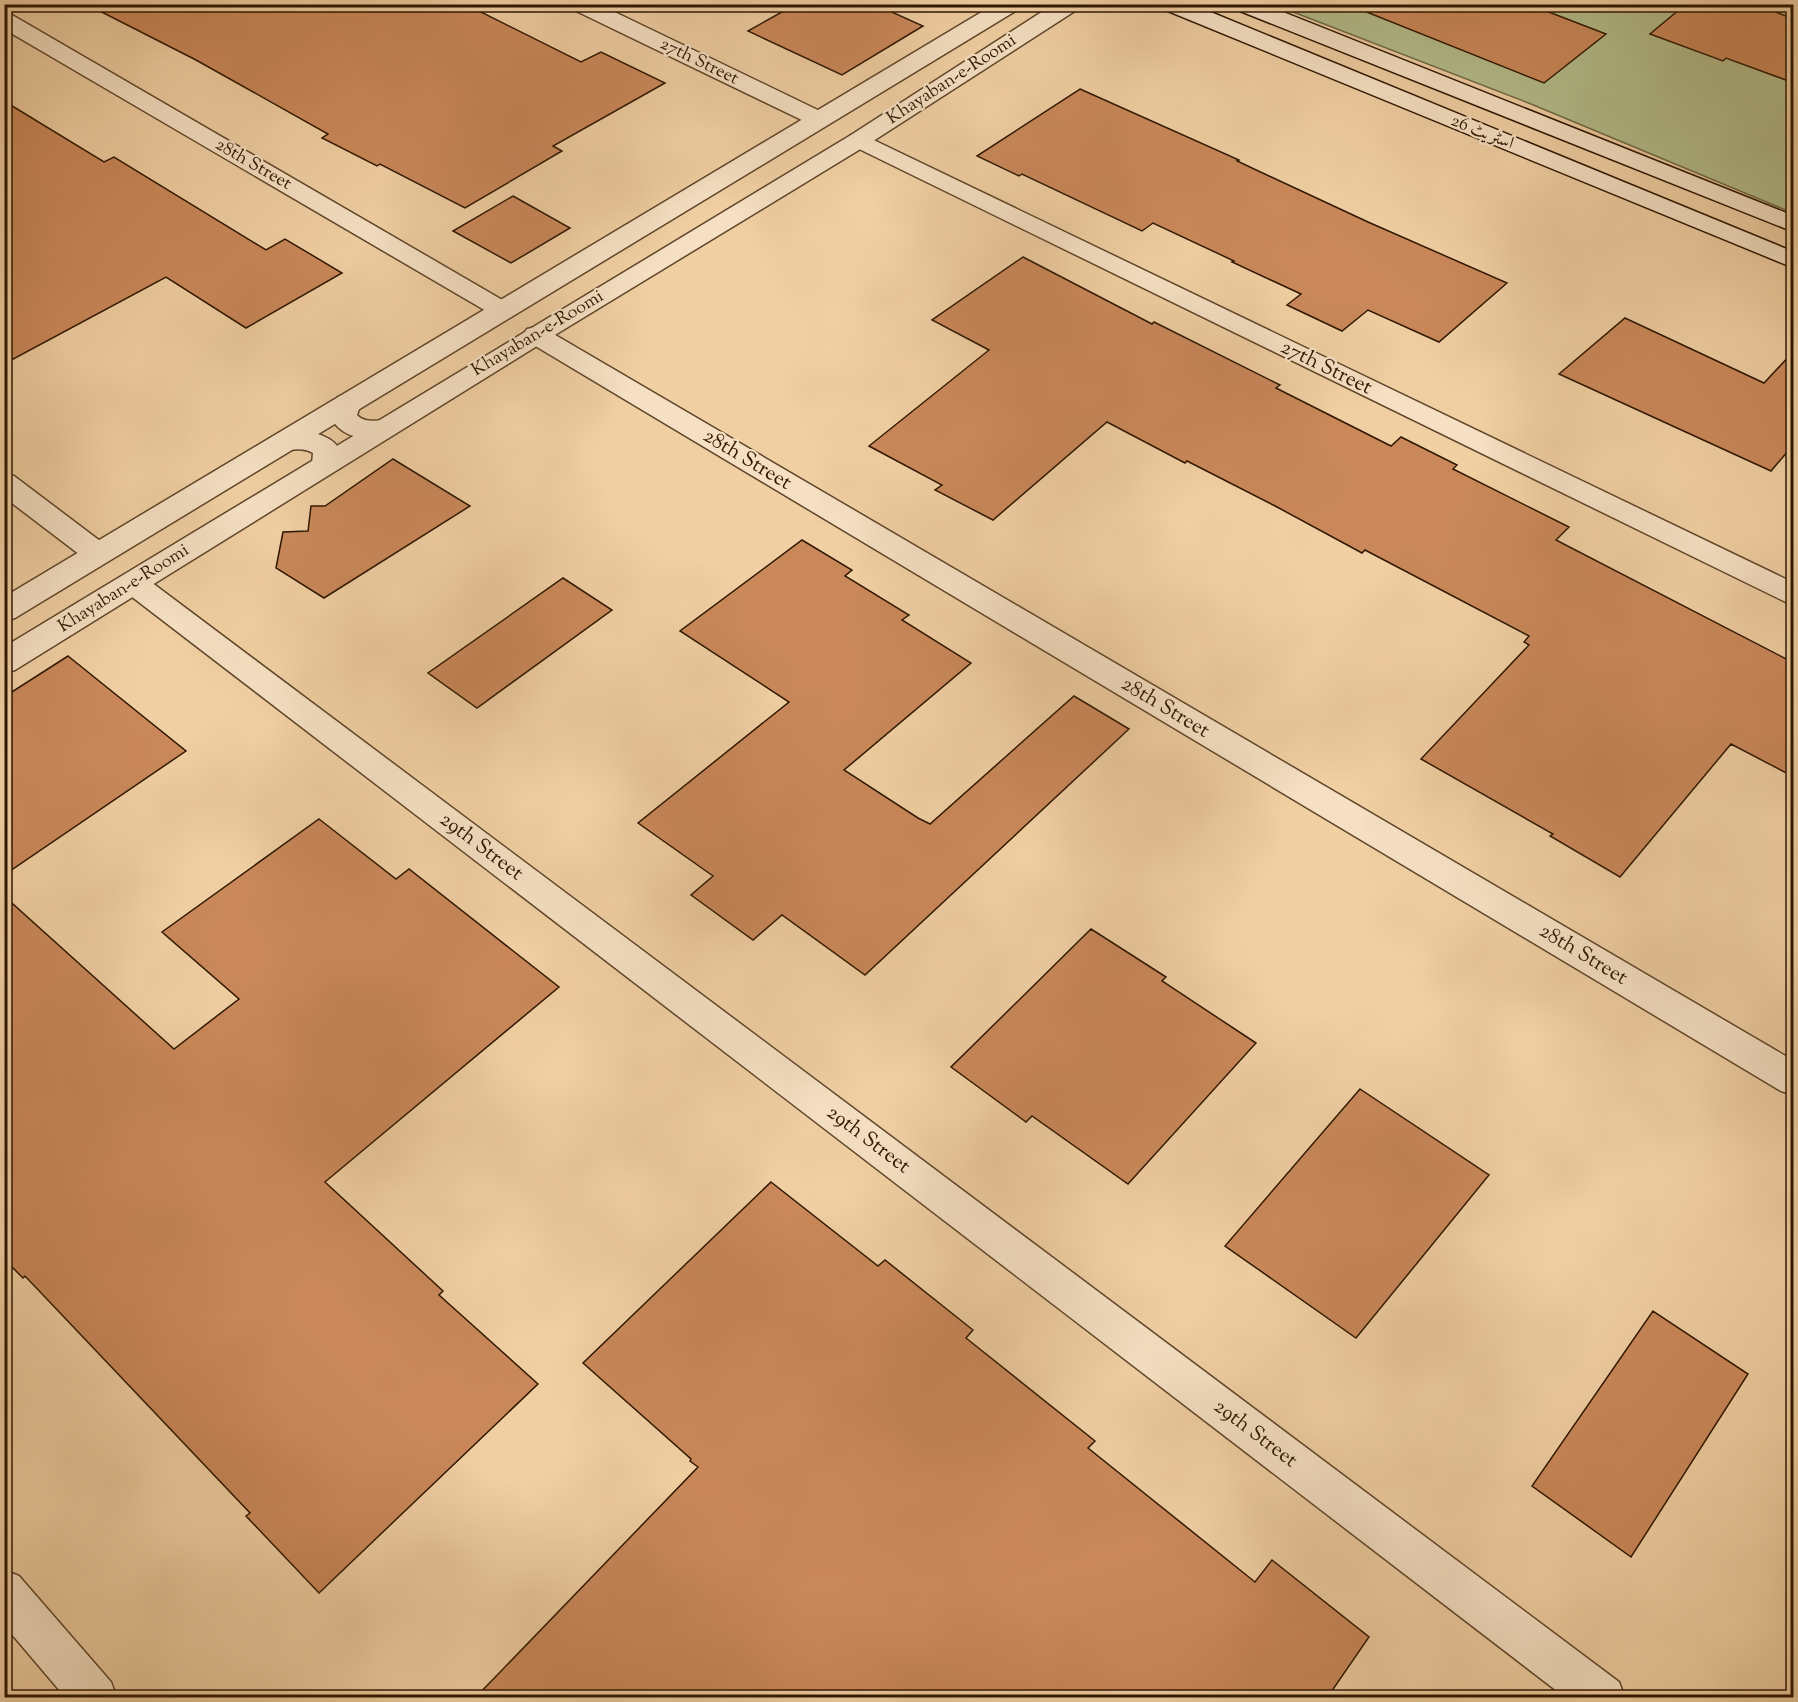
<svg xmlns="http://www.w3.org/2000/svg" width="1798" height="1702" font-family="'Sorts Mill Goudy',Amiri,serif">
	<rect width="100%" height="100%" fill="#f0cfa3"/>
	<filter id="stains"><feTurbulence type="fractalNoise" baseFrequency=".00333" numOctaves="4"/><feColorMatrix values="0 0 0 0 .2 0 0 0 0 .09 0 0 0 0 .02 0 0 0 .5 -.17"/></filter>
	<radialGradient id="worn" r=".72"><stop offset=".6" stop-color="#630" stop-opacity="0"/><stop offset="1" stop-color="#630" stop-opacity=".3"/></radialGradient>
	<path fill="#b3bc8b" stroke="#706a46" stroke-width="1.5" d="M1275 5H1793V213L1531 104Z"/>
	<path fill="#ca885a" stroke="#2e1700" stroke-width="1.5" d="M86 4H465L581 62 601 52 665 83 553 146 562 151 465 208 380 164 377 166 322 138 328 134 196 60Z
		M796 4H874L923 26 842 75 748 31Z
		M1354 4H1528L1606 34 1544 83 1354 7Z
		M1686 4H1754L1794 19V83L1726 58 1723 61 1650 34Z
		M1080 89 1239 160 1237 161 1368 222 1507 283 1439 342 1368 310 1342 331 1287 305 1301 294 1232 262 1234 261 1153 223 1142 231 1022 174 1019 176 977 156Z
		M4 101 104 162 114 157 266 250 285 239 342 273 246 328 166 277 4 364Z
		M513 196 570 228 511 263 453 231Z
		M1023 257 1152 324 1154 322 1280 385 1276 388 1391 446 1401 437 1457 465 1453 469 1569 527 1556 540 1794 663V777L1731 744 1620 877 1550 836 1553 834 1421 759 1529 645 1524 642 1529 636 1365 550 1362 553 1277 507 1187 461 1185 463 1107 422 993 520 935 490 942 485 869 446 989 350 932 320Z
		M1625 318 1764 383 1794 351V444L1771 471 1559 374Z
		M393 459 470 506 324 598 276 568 283 532 308 531 311 506H325Z
		M802 540 852 570 845 576 909 615 902 620 971 663 844 770 918 818 930 824 1074 696 1129 729 865 975 782 915 753 940 691 895 713 876 638 823 789 702 680 631Z
		M563 578 612 610 477 708 428 673Z
		M68 656 186 751 4 875V697Z
		M319 819 396 879 409 869 559 987 325 1182 443 1291 439 1295 538 1384 319 1593 246 1516 250 1513 25 1276 23 1278 4 1259V896L174 1049 239 999 162 932Z
		M1091 929 1166 977 1162 981 1256 1043 1128 1184 1032 1116 1026 1122 951 1067Z
		M1360 1089 1489 1175 1356 1338 1225 1246Z
		M771 1182 878 1266 885 1260 973 1330 966 1338 1095 1441 1088 1448 1255 1582 1272 1560 1369 1637 1327 1698H475L698 1467 690 1461 691 1459 583 1363Z
		M1653 1311 1748 1374 1631 1557 1532 1486Z"/>
	<g fill="none" stroke-linecap="round" stroke-linejoin="round">
		<defs>
			<path id="minor" d="M570 4H598L826 114 830 119 826 124 818 126 810 124 572 9Z
				M4 14 12 15 511 305 515 310 511 315 502 318 493 315 4 29Z
				M859 133 1794 583V606L851 145 847 140 851 135Z
				M536 327 545 329 1794 1061V1095L1781 1091 527 341 523 335 527 329Z
				M348 394 358 397 361 403 357 415C366 425 381 418 394 422L398 428 394 434C368 441 343 441 329 415L338 397Z
				M306 431C327 435 351 446 336 470L326 473 316 470 312 464 313 453C300 445 286 453 272 449L268 443 272 437Z
				M4 474 14 476 108 547 112 554 108 561 98 564 88 561 4 497Z
				M133 573 143 576 1619 1682 1625 1698H1566L123 590 118 583 123 576Z
				M4 1570 19 1576 111 1682 117 1698H66L4 1625Z"/>
			<path id="tertiary" d="M995 4H1021L1019 9 15 618 4 621V597Z
				M1054 4H1080L1078 9 867 145 545 341 15 670 4 673V647L851 135Z"/>
			<path id="secondary" d="M1161 4H1191L1794 252V268L1163 9Z
				M1233 4H1263L1794 216V232L1235 9Z"/>
		</defs>
		<use href="#minor" stroke="#5e4529" stroke-width="3"/>
		<use href="#tertiary" stroke="#5e4529" stroke-width="3"/>
		<use href="#secondary" stroke="#2e1700" stroke-width="3"/>
		<use href="#minor" fill="#f5e0c3" fill-rule="evenodd"/>
		<use href="#tertiary" fill="#f5e0c3" fill-rule="evenodd"/>
		<use href="#secondary" fill="#f5e0c3" fill-rule="evenodd"/>
	</g>
	<g text-anchor="middle" dominant-baseline="central" stroke-width="4.5" stroke-linejoin="round" paint-order="stroke">
		<g font-size="18" fill="#2e1700" stroke="#f5e0c3">
			<text transform="translate(699 62) rotate(26)">27th Street</text>
			<text transform="translate(952 80) rotate(-33)">Khayaban-e-Roomi</text>
			<text transform="translate(1482 133) rotate(22)">اسٹریٹ 26</text>
			<text transform="translate(253 165) rotate(30)">28th Street</text>
			<text transform="translate(538 334) rotate(-31)">Khayaban-e-Roomi</text>
			<text transform="translate(124 589) rotate(-32)">Khayaban-e-Roomi</text>
		</g>
		<g font-size="21" fill="#2e1700" stroke="#f5e0c3">
			<text transform="translate(1326 368) rotate(26)">27th Street</text>
			<text transform="translate(747 460) rotate(31)">28th Street</text>
			<text transform="translate(1165 708) rotate(31)">28th Street</text>
			<text transform="translate(481 847) rotate(37)">29th Street</text>
			<text transform="translate(1583 955) rotate(31)">28th Street</text>
			<text transform="translate(868 1140) rotate(37)">29th Street</text>
			<text transform="translate(1255 1434) rotate(37)">29th Street</text>
		</g>
	</g>
	<rect width="1798" height="1702" fill="none" stroke="#f0cfa3" stroke-width="24"/>
	<rect x="6" y="6" width="1786" height="1690" fill="none" stroke="#2e1700" stroke-width="3"/>
	<rect x="12" y="12" width="1774" height="1678" fill="none" stroke="#2e1700" stroke-width="1.5"/>
	<rect width="100%" height="100%" filter="url(#stains)"/>
	<rect width="100%" height="100%" fill="url(#worn)"/>
</svg>
